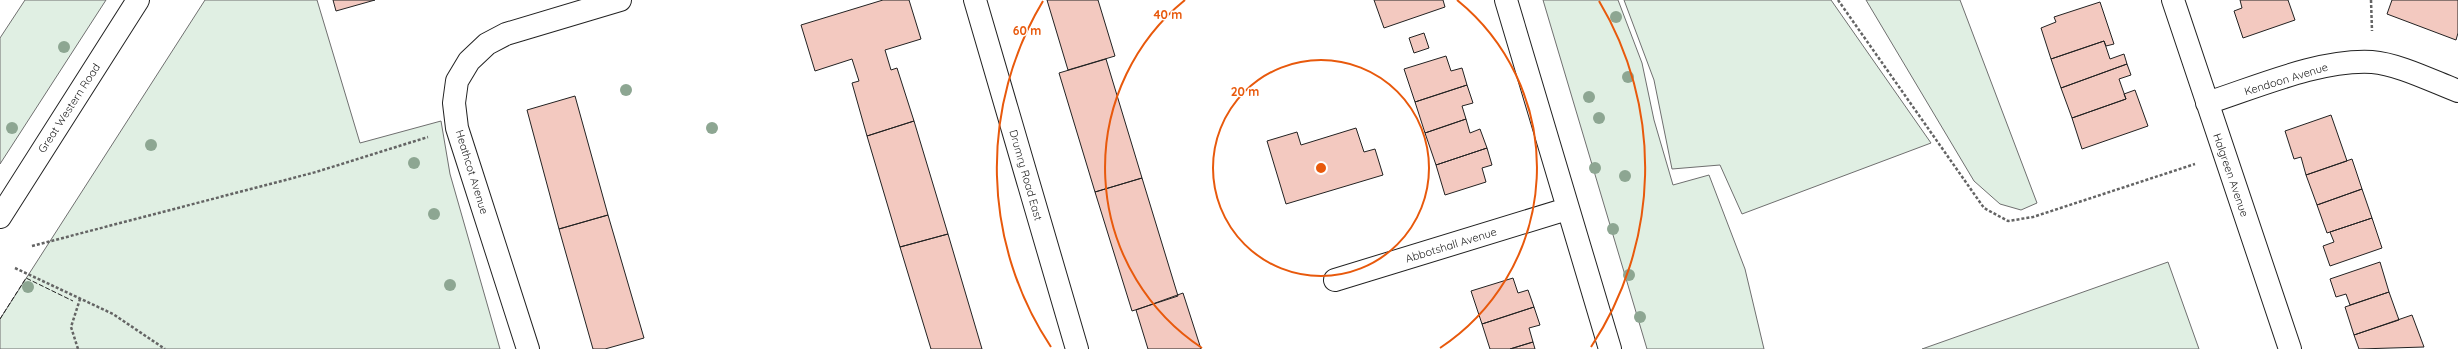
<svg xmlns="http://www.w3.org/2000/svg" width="2458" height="349" font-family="Quicksand,sans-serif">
	<rect width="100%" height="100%" fill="#fff"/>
	<path fill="#e0efe3" stroke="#6f6f6f" d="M25 0H106L0 164V38Z
		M205 0H317L360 143 441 121 450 174 500 349H0V319Z
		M1543 0H1618L1642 63 1654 120 1673 185 1709 175 1745 269 1764 349H1647Z
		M1624 0H1831L1931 143 1742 214 1720 165 1672 169 1654 80Z
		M1866 0H1960L2037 203 2021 210 2000 204 1974 181Z
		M2168 262 2199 349H1922Z"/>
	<path fill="#f3c9c0" stroke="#222" d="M333 0H375L336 11Z
		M883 0H909L921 39 885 50 891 70 897 68 914 121 867 136 852 83 859 81 852 59 815 71 801 25Z
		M1047 0H1098L1115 56 1068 70Z
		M1374 0H1443L1445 7 1384 28Z
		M2240 0H2288L2295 20 2243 38 2234 11 2242 8Z
		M2392 0H2458V33L2456 40 2387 14Z
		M2100 2 2114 44 2106 46 2104 41 2051 59 2041 28 2056 22 2054 17Z
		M1424 33 1429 48 1414 53 1409 38Z
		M2104 41 2110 59 2124 54 2127 64 2061 88 2051 59Z
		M1446 56 1451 71 1462 68 1467 85 1415 102 1404 69Z
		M1106 59 1142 178 1095 192 1059 73Z
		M2127 64 2131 75 2119 79 2126 99 2072 118 2061 88Z
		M1467 85 1473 103 1462 106 1466 119 1425 133 1415 102Z
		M2135 90 2148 126 2082 149 2072 118 2126 99 2124 94Z
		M575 96 608 215 559 229 527 110Z
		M2331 115 2347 161 2306 175 2301 157 2294 159 2285 131Z
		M1466 119 1470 133 1480 129 1487 148 1436 165 1425 133Z
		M914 121 948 234 900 247 867 136Z
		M1356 128 1364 152 1375 149 1383 175 1286 204 1267 141 1297 132 1301 145Z
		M1487 148 1492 165 1482 168 1486 182 1445 195 1436 165Z
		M2352 159 2362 189 2317 205 2306 175Z
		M1142 178 1178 296 1132 311 1095 192Z
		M2362 189 2372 218 2327 233 2317 205Z
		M608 215 644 338 605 349H593L559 229Z
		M2372 218 2382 248 2330 266 2323 246 2334 242 2330 232Z
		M948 234 982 349H931L900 247Z
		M2380 262 2389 292 2350 305 2346 294 2336 297 2330 279Z
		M1513 278 1518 293 1528 290 1534 307 1482 324 1471 291Z
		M2389 292 2399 320 2354 335 2345 307Z
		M1183 293 1201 349H1148L1136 310Z
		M1534 307 1540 325 1529 328 1533 342 1510 349H1490L1482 324Z
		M2412 315 2424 347 2359 349 2354 335Z
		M1533 342 1535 349H1510Z"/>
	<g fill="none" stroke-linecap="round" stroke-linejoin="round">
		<defs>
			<path id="minor" d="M975 0 1077 349
				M1506 0 1610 349
				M2173 0 2290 349
				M2207 103C2257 87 2320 59 2372 62 2398 64 2432 81 2458 91
				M1335 280 1567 209
				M528 349 457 128 454 103 457 81 469 61 487 44 506 34 620 0"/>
			<path id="major" d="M0 217 138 0"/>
		</defs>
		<use href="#minor" stroke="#222" stroke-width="24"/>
		<use href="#major" stroke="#222" stroke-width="24"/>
		<path stroke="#646464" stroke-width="2.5" stroke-dasharray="3 2" stroke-linecap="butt" d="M1838 0 1984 208 2008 221 2033 217 2195 164
			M2371 0 2372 31
			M32 246 316 172 428 137
			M15 268 113 314 165 349
			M78 349 71 327 80 299"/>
		<use href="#minor" stroke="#fff" stroke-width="22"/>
		<use href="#major" stroke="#fff" stroke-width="22"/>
		<path stroke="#222" stroke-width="1" stroke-dasharray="5 2" stroke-linecap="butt" d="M0 319 26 278 73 301"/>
	</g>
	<g fill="#8da692">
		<circle cx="1616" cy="17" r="6"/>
		<circle cx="64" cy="47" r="6"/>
		<circle cx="1628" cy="77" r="6"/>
		<circle cx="626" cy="90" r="6"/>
		<circle cx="1589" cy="97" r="6"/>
		<circle cx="1599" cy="118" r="6"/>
		<circle cx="12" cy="128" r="6"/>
		<circle cx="712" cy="128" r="6"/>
		<circle cx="151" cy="145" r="6"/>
		<circle cx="414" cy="163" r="6"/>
		<circle cx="1595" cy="168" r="6"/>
		<circle cx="1625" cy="176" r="6"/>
		<circle cx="434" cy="214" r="6"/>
		<circle cx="1613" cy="229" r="6"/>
		<circle cx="1629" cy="275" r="6"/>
		<circle cx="450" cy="285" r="6"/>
		<circle cx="28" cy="287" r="6"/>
		<circle cx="1640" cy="317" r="6"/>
	</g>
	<g fill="none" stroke="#e8590c" stroke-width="2">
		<circle cx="1321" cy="168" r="108"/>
		<path d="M1202 348A216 216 0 0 1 1185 0M1457 0A216 216 0 0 1 1440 348"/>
		<path d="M1051 347A324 324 0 0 1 1043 1M1599 1A324 324 0 0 1 1591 347"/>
	</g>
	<g text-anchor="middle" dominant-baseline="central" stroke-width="3" stroke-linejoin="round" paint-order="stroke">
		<g font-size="11" fill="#222" stroke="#fff">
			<text transform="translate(2286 79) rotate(-17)">Kendoon Avenue</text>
			<text transform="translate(69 108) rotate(-57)">Great Western Road</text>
			<text transform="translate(472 172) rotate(73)">Heathcot Avenue</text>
			<text transform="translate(1026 175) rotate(74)">Drumry Road East</text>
			<text transform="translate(2231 175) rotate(71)">Halgreen Avenue</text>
			<text transform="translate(1451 245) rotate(-17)">Abbotshall Avenue</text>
		</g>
	</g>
	<circle cx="1321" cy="168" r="6" fill="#e8590c" stroke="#fff" stroke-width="2"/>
	<g font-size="12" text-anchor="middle" font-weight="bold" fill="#e8590c" stroke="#fff" stroke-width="3" stroke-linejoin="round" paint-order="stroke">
		<text x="1168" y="19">40 m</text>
		<text x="1027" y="35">60 m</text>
		<text x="1245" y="96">20 m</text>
	</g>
</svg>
